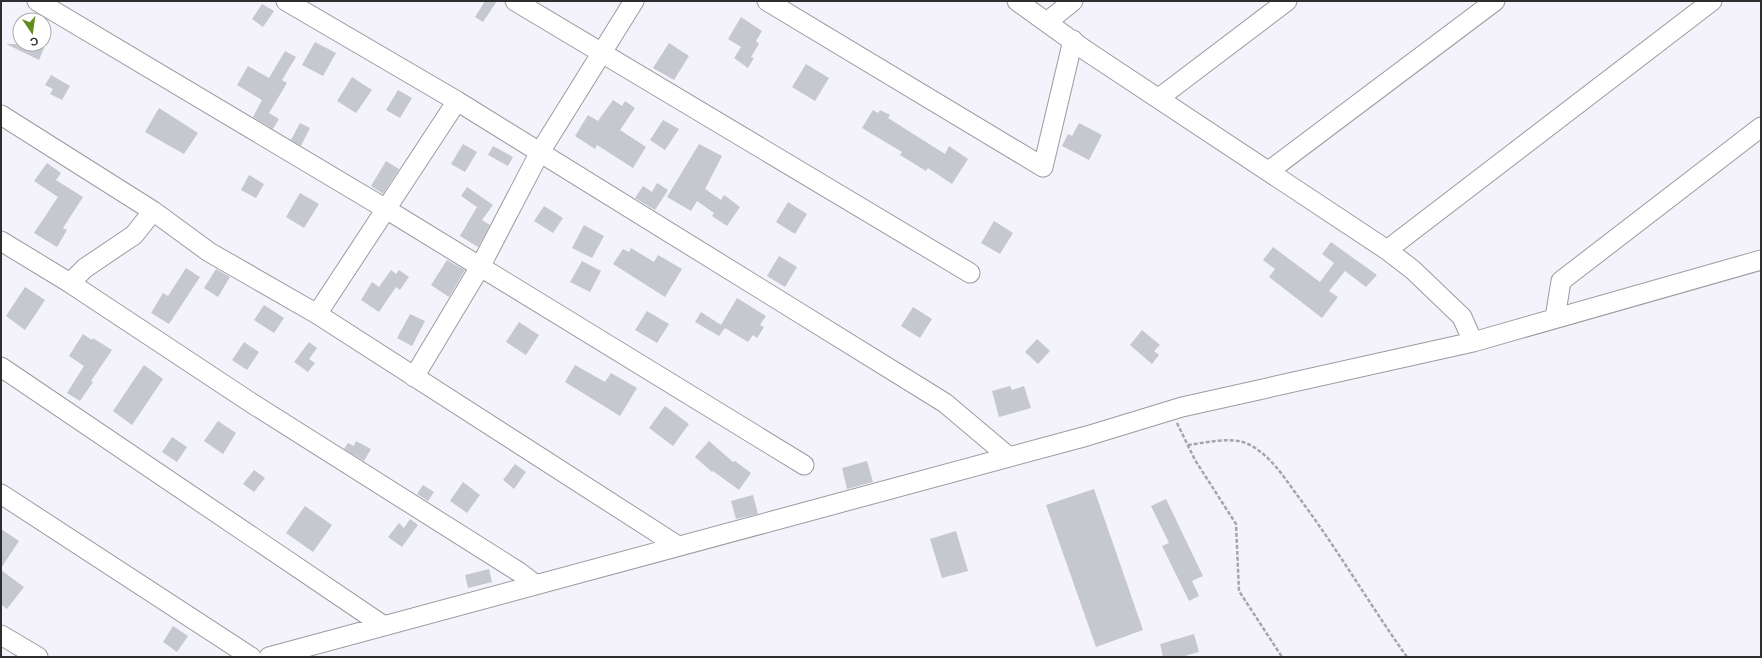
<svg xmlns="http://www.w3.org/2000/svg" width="1762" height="658" font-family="'Work Sans',sans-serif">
	<rect width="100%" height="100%" fill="#f4f2fa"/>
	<path fill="#c5c8cf" d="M485 1H497L483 22 475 17Z
		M262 4 274 11 263 27 252 19Z
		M741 17 762 31 756 41 759 44 751 57 754 58 748 68 734 58 741 47 728 39Z
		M315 42 336 53 323 76 302 65Z
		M669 43 689 56 674 80 653 68Z
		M6 44H36L44 48 39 60Z
		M285 51 296 57 282 80 287 83 269 113 279 119 273 129 253 117 262 100 237 85 248 66 269 78Z
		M806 64 829 78 815 101 792 87Z
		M51 75 70 86 62 100 50 94 53 89 45 85Z
		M352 77 372 90 356 113 337 101Z
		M398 90 412 98 400 118 386 110Z
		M613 100 622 106 625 101 635 108 620 130 646 147 633 168 597 145 595 149 575 136 588 115 598 121Z
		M159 108 198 133 184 154 145 132Z
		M873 110 878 113 880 110 890 115 888 118 945 154 949 146 968 159 952 184 928 168 926 171 900 155 902 152 862 128Z
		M663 120 679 129 665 150 650 140Z
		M300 123 310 128 301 146 291 140Z
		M1079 123 1102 135 1089 160 1062 146 1068 134 1072 136Z
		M463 144 477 152 465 172 451 164Z
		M699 144 722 156 705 189 721 200 724 195 740 207 727 226 712 216 714 213 697 201 691 211 667 197Z
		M493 146 513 157 508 166 488 155Z
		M386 161 399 169 383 194 371 186Z
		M47 163 61 173 56 180 83 197 63 228 67 230 57 247 34 233 58 197 34 181Z
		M249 175 264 184 256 198 241 190Z
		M657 183 668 190 655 210 635 198 643 186 652 192Z
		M467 187 493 205 482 220 490 225 478 247 460 236 477 207 461 196Z
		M300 193 319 204 304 228 286 217Z
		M788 202 807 214 795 234 776 222Z
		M544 206 563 218 553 233 534 221Z
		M994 221 1013 233 1000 254 981 243Z
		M584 225 604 236 592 258 572 248Z
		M1331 242 1377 275 1366 287 1345 271 1329 291 1338 297 1322 318 1269 277 1275 269 1263 260 1273 247 1320 282 1334 263 1322 254Z
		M631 248 654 262 658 255 682 269 665 297 613 264 623 249 629 252Z
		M779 256 797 267 785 287 767 276Z
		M447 260 465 270 449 297 431 285Z
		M582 261 601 271 590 292 570 282Z
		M186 268 200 277 169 324 151 313 163 293 168 296Z
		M216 269 230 277 218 297 204 288Z
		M391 270 396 274 399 270 409 277 400 290 396 287 379 312 361 300 372 282 379 287Z
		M25 287 45 300 25 330 6 316Z
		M737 298 766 316 760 325 764 327 757 338 753 335 748 342 725 328 719 336 695 322 701 312 721 325Z
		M264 305 284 318 274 333 254 320Z
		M913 307 932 319 920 338 901 326Z
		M647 311 669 324 657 343 635 330Z
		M410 314 425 321 412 346 397 338Z
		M519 322 539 335 526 355 506 342Z
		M1142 330 1160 345 1154 351 1159 355 1152 364 1130 345Z
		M83 334 92 340 93 338 112 350 91 381 93 382 80 401 67 393 84 366 69 356Z
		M1037 339 1050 351 1038 364 1025 352Z
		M244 342 259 352 247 370 232 360Z
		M309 342 317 348 309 359 315 363 308 372 294 362Z
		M144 365 163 379 132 425 113 411Z
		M575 365 605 382 611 373 637 388 620 416 565 382Z
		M1010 386 1012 390 1024 386 1031 408 999 417 992 391Z
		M665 406 689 424 673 446 649 428Z
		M218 421 236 433 223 454 204 441Z
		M172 437 187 447 177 462 162 452Z
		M356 441 371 449 364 461 344 449 348 443 354 446Z
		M709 441 733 462 735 461 751 473 739 490 713 471 712 472 695 457Z
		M867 461 873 482 847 489 842 468Z
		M515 464 526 472 514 489 503 480Z
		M254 470 265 478 254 492 243 484Z
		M463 482 480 495 467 513 450 501Z
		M423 485 434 492 428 501 417 494Z
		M1094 489 1143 630 1096 647 1046 505Z
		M753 495 758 514 736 519 731 501Z
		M1166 499 1203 576 1192 581 1199 596 1189 601 1162 546 1169 543 1151 506Z
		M305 506 332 525 313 552 286 533Z
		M410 519 418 525 402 547 388 537 399 523 404 528Z
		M1 529 19 541 1 568Z
		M956 531 968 571 942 578 930 539Z
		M489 569 492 582 468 588 465 575Z
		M1 570 24 587 7 609 1 604Z
		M173 626 188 636 177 652 163 642Z
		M1194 634 1199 652 1181 657H1163L1160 644Z"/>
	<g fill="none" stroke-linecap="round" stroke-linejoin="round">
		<defs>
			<path id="minor" d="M286 1 457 101 945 403 1009 457
				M515 1 970 273
				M767 1 1043 167 1073 40
				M1017 1 1085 50 1387 250 1413 270 1462 317 1473 342
				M1047 22 1073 1
				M1159 98 1287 1
				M457 101 386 209 804 465
				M1 115 153 211 209 252 317 314 386 209 37 1
				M1269 171 1495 1
				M1 241 70 283 253 404 519 572 536 585
				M1387 250 1712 1
				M70 283 85 268 134 235 153 211
				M317 314 678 546
				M1555 318 1561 281 1761 127
				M1 367 384 626
				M414 377 480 267 540 152 634 1
				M1 494 251 657
				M1 635 38 657
				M269 657 1087 436 1182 407 1473 342 1761 260"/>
		</defs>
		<use href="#minor" stroke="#9c9aa1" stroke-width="21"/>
		<path stroke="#a7a5ac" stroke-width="2.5" stroke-dasharray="4 2" stroke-linecap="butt" d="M1177 423 1195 460 1236 524 1239 591 1282 657
			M1188 445C1205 443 1231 436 1248 444 1271 455 1285 479 1300 499 1338 550 1370 605 1407 657"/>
		<use href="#minor" stroke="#fff" stroke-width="19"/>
	</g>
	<rect width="1762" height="658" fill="none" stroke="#2e2d30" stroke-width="4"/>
	<g transform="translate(32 32) rotate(167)"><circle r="19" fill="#ffffff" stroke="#ababac"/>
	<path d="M0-3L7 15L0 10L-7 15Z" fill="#618c1d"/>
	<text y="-6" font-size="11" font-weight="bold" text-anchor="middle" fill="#2e2d30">С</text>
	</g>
</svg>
